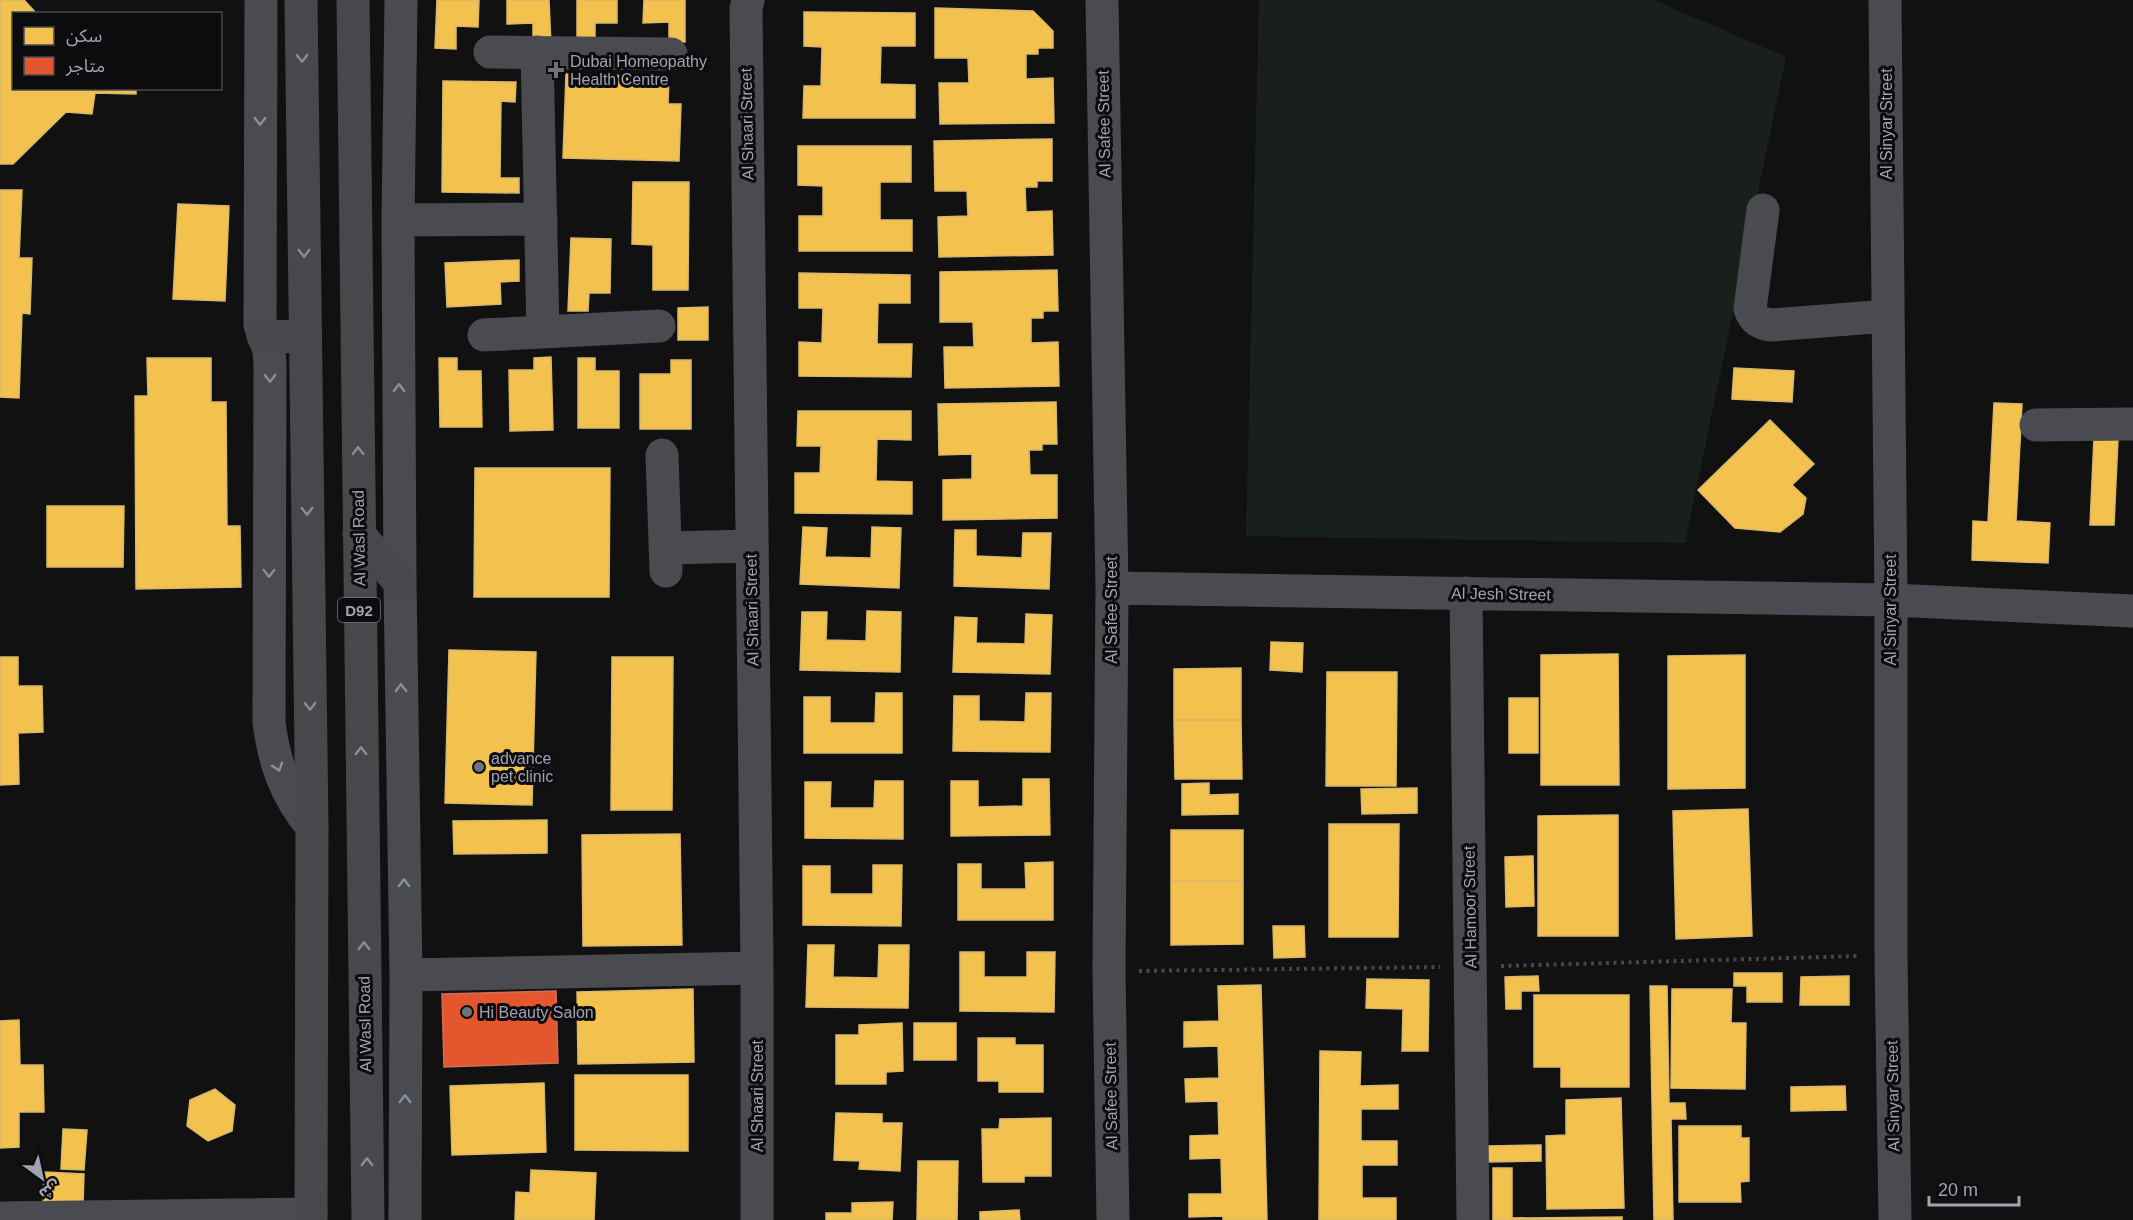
<svg xmlns="http://www.w3.org/2000/svg" width="2133" height="1220" font-family="Arial,'Noto Sans Arabic',sans-serif">
	<rect width="100%" height="100%" fill="#111"/>
	<path fill="#19201b" d="M1259 0H1654L1786 57 1685 543 1246 536Z"/>
	<path fill="#f2c14e" stroke="#d9b86d" stroke-width="1.5" d="M0 0H24L37 14H14V88H136V94L95 93 92 114 66 112 13 164H0Z
		M437 0H479L478 27 456 26V49L435 48Z
		M507 0H549L551 45 533 46V23L507 24Z
		M577 0H617V23H595V43H577Z
		M644 0H685V42H669V22L643 23Z
		M935 8 1033 11 1053 31V48H1038V54H1026V79L1053 78 1054 123 940 124 939 83H969L968 58H935Z
		M804 12 915 13V46H881L880 84 915 85V118H803L804 86H821L822 47 804 46Z
		M566 74 669 77 668 104H681L679 161 563 158Z
		M443 81 516 82 515 102 501 101 500 178H519V193L442 192Z
		M1052 139V181H1037V187H1025L1026 212 1052 211 1053 255 939 257 938 217 968 216 967 191H935L934 141Z
		M798 146H911V182H880V220H912V251H799V216H823V186L798 185Z
		M633 182H689L688 290H653V245L632 244Z
		M0 190H22L19 258H32L30 314 22 313 19 398 0 397Z
		M178 204 229 206 225 301 173 299Z
		M571 238 611 239 610 293H589L588 311H568Z
		M519 260V281L500 282 501 304 447 307 445 263Z
		M1057 270 1058 311H1043V318H1031V343L1058 342 1059 386 945 388 944 347H974L973 322H940V272Z
		M799 273 910 275V303H878L877 344H912L911 377 799 376V342L822 343 823 308H799Z
		M708 307V340H678V308Z
		M551 357 553 430 510 431 509 370H534V358Z
		M147 358H211V402H226L227 526H240L241 587 136 589 135 396H148Z
		M439 358H457V371H481L482 427H440Z
		M578 358H595V371H619V428H578Z
		M671 360H691V429H640V374H671Z
		M1734 368 1794 371 1792 402 1732 399Z
		M1056 402 1057 444H1042V450H1029L1030 475H1057V518L943 520V480L972 479V454L939 455 938 404Z
		M1994 403 2022 404 2016 521 2050 523 2048 563 1972 560 1973 521 1988 522Z
		M798 411H911V440L877 439 876 481 912 482V514L795 513V473H820L821 446H797Z
		M1770 420 1814 464 1792 485 1806 498 1803 514 1780 532 1735 528 1698 490Z
		M2094 438 2118 439 2114 525H2090Z
		M475 468H610L609 597H474Z
		M47 506H124L123 567H47Z
		M803 527 827 528 825 557 871 558 872 527 901 528 899 588 800 584Z
		M955 530H976V556L1022 558 1023 533H1051L1049 589 954 586Z
		M867 611 901 612 900 672 800 670 802 612H827L826 640 866 641Z
		M1026 614 1052 615 1050 674 953 672 955 617 977 618 976 643 1025 644Z
		M1271 642 1303 643 1302 672 1270 670Z
		M449 650 536 652 532 805 445 803Z
		M1618 654 1619 785H1541V655Z
		M1745 655V788L1668 789V656Z
		M0 657H18V686H42L43 732 18 733 19 784 0 785Z
		M612 657H673L672 810H611Z
		M1241 668V720H1174V669Z
		M1327 672H1397L1396 786H1326Z
		M876 693H902V753H804V697H830V723H875Z
		M1026 693H1051L1050 752 953 751 954 696H979V721L1025 722Z
		M1509 698H1538V753H1509Z
		M1174 720H1241L1242 779H1175Z
		M1023 779H1049L1050 835 951 836V781H978V807L1023 806Z
		M875 781H903V839L805 838V782H831L830 808H874Z
		M1209 783V795L1238 794V814L1182 815V784Z
		M1417 788V813L1362 814 1361 789Z
		M1748 809 1752 936 1676 939 1673 811Z
		M1618 815V936H1538V816Z
		M547 820V853L454 854 453 821Z
		M1329 824H1399L1398 937H1329Z
		M1171 830H1243V881H1171Z
		M680 834 682 945 583 946 582 835Z
		M1533 856 1534 906 1506 907 1505 857Z
		M1053 862V920H958V864H981V889H1026L1025 863Z
		M873 865H902L901 926 803 925V866H830V894H873Z
		M1171 881H1243V944L1171 945Z
		M1273 926H1304L1305 957 1274 958Z
		M808 945H834L833 977 878 978 879 945H909L908 1008 806 1007Z
		M960 952H984V977H1027V952H1055L1054 1012 960 1011Z
		M1734 973H1782V1002H1747V986H1734Z
		M1538 976 1539 991H1521V1009H1506L1505 977Z
		M1849 976V1005H1800L1801 977Z
		M1367 979 1429 980 1428 1051H1402L1403 1009 1366 1008Z
		M1261 985 1267 1220H1223V1216L1189 1217V1194H1222L1221 1158 1190 1159V1136L1219 1135 1218 1101 1186 1102 1185 1079 1219 1078 1218 1046 1184 1047V1022L1219 1021 1218 986Z
		M1650 986H1667L1669 1103H1685L1686 1119H1671L1673 1220H1654Z
		M693 989 694 1062 578 1064 577 992Z
		M1672 989H1732L1731 1023H1746L1745 1089 1671 1088Z
		M1534 995H1629V1087H1561V1067H1534Z
		M19 1020 20 1065H43L44 1112H19V1147L0 1148V1021Z
		M902 1023 903 1071 886 1072V1084H836V1035H859V1025Z
		M914 1023H956V1060H914Z
		M978 1038H1015V1045H1043V1092H999V1081H978Z
		M1320 1051 1361 1052 1360 1086 1398 1085V1109H1361V1141H1397V1165H1362V1198H1396V1220H1319Z
		M575 1075H688V1151L575 1150Z
		M544 1083 546 1152 452 1155 450 1086Z
		M1845 1086 1846 1110 1791 1111V1087Z
		M215 1089 235 1105 232 1131 208 1141 187 1126 190 1100Z
		M1621 1098 1624 1208 1547 1209 1546 1136 1566 1135V1100Z
		M836 1113 882 1114V1123H902L900 1171 859 1169 860 1161 834 1160Z
		M1051 1118V1176H1024V1182H983L982 1129H999L1000 1119Z
		M1679 1126H1741V1138H1749V1181L1740 1182 1741 1202H1679Z
		M63 1129 87 1130 84 1170 61 1169Z
		M1541 1145V1161L1488 1162V1146Z
		M918 1161H958L957 1220H917Z
		M1493 1168H1512V1218L1622 1217V1220H1493Z
		M531 1170 596 1173 594 1220H515L516 1192 530 1193Z
		M44 1172 84 1174 83 1205 43 1204Z
		M893 1202 892 1220H826V1213H852V1203Z
		M1019 1210 1020 1220H980V1212Z"/>
	<path fill="#e4572e" stroke="#d06e56" stroke-width="1.5" d="M556 991 558 1063 444 1067 442 994Z"/>
	<g fill="none" stroke-linecap="round" stroke-linejoin="round">
		<path stroke="#46474c" stroke-width="4" stroke-dasharray="3 4.5" stroke-linecap="butt" d="M1501 966 1860 956
			M1139 971 1440 967"/>
		<path stroke="#4a4b51" stroke-width="33" d="M261 0 260 325 269 350 270 365 269 722C274 763 286 796 312 827
			M401 0 398 220 400 583 406 975 405 1220
			M748 0 746 9 757 968V1220
			M1102 0 1112 588 1109 971 1113 1220
			M1885 0 1891 600V955L1895 1220
			M490 52 671 54
			M537 52 543 332
			M1763 210 1750 309C1754 320 1760 324 1772 325L1888 316
			M398 220 541 219
			M484 335 659 326
			M2036 425 2133 424
			M662 455 666 571
			M666 548 751 546
			M1112 588 1891 600 2133 611
			M1466 593 1473 1220
			M406 975 757 968
			M0 1218 311 1214"/>
		<path stroke="#48484c" stroke-width="33" d="M301 0 312 827 311 1220
			M353 0 368 1220
			M263 336 305 337
			M359 534 400 583"/>
	</g>
	<defs><path id="oneway-chevron" d="M-2-3.5L2.5 0L-2 3.5" fill="none" stroke-width="1.6" stroke-linecap="round" stroke-linejoin="round" transform="scale(1.5)"/></defs>
	<g stroke="#8a8c9a">
		<use href="#oneway-chevron" transform="translate(302 58) rotate(89)"/>
		<use href="#oneway-chevron" transform="translate(304 253) rotate(89)"/>
		<use href="#oneway-chevron" transform="translate(358 451) rotate(-91)"/>
		<use href="#oneway-chevron" transform="translate(307 511) rotate(89)"/>
		<use href="#oneway-chevron" transform="translate(310 706) rotate(89)"/>
		<use href="#oneway-chevron" transform="translate(361 751) rotate(-91)"/>
		<use href="#oneway-chevron" transform="translate(364 946) rotate(-91)"/>
		<use href="#oneway-chevron" transform="translate(367 1162) rotate(-91)"/>
	</g>
	<g stroke="#8a8d9b">
		<use href="#oneway-chevron" transform="translate(260 121) rotate(90)"/>
		<use href="#oneway-chevron" transform="translate(270 378) rotate(90)"/>
		<use href="#oneway-chevron" transform="translate(399 388) rotate(-90)"/>
		<use href="#oneway-chevron" transform="translate(269 573) rotate(90)"/>
		<use href="#oneway-chevron" transform="translate(401 688) rotate(-91)"/>
		<use href="#oneway-chevron" transform="translate(278 767) rotate(72)"/>
		<use href="#oneway-chevron" transform="translate(404 883) rotate(-91)"/>
		<use href="#oneway-chevron" transform="translate(405 1099) rotate(-90)"/>
	</g>
	<g fill="#6e707b" stroke="#0c0b0d" stroke-width="2">
		<path d="M553 61h6v6h6v6h-6v6h-6v-6h-6v-6h6z"/>
		<circle cx="479" cy="767" r="6"/>
		<circle cx="467" cy="1012" r="6"/>
	</g>
	<g text-anchor="middle" dominant-baseline="central" stroke-width="6" stroke-linejoin="round" paint-order="stroke">
		<rect fill="#0c0b0d" stroke="#747582" stroke-width="1.5" x="338" y="598" width="42" height="24" rx="4.5"/>
		<g font-size="15" font-weight="bold" fill="#a0a3b4">
			<text x="359" y="610">D92</text>
		</g>
		<g font-size="16" fill="#a0a3b4" stroke="#0c0b0d" text-anchor="start">
			<text x="570" y="61">Dubai Homeopathy<tspan x="570" dy="18">Health Centre</tspan></text>
			<text x="491" y="758">advance<tspan x="491" dy="18">pet clinic</tspan></text>
			<text x="479" y="1012">Hi Beauty Salon</text>
		</g>
		<g font-size="16" fill="#a0a3b4" stroke="#0c0b0d">
			<text transform="translate(747 124) rotate(-91)">Al Shaari Street</text>
			<text transform="translate(1104 124) rotate(-91)">Al Safee Street</text>
			<text transform="translate(1886 124) rotate(-90)">Al Sinyar Street</text>
			<text transform="translate(359 538) rotate(-91)">Al Wasl Road</text>
			<text transform="translate(1501 594) rotate(1)">Al Jesh Street</text>
			<text transform="translate(752 610) rotate(-91)">Al Shaari Street</text>
			<text transform="translate(1111 610) rotate(-90)">Al Safee Street</text>
			<text transform="translate(1890 610) rotate(-90)">Al Sinyar Street</text>
			<text transform="translate(1470 907) rotate(-91)">Al Hamoor Street</text>
			<text transform="translate(365 1024) rotate(-91)">Al Wasl Road</text>
			<text transform="translate(757 1096) rotate(-90)">Al Shaari Street</text>
			<text transform="translate(1111 1096) rotate(-91)">Al Safee Street</text>
			<text transform="translate(1893 1096) rotate(-91)">Al Sinyar Street</text>
		</g>
	</g>
	<rect x="12" y="12" width="210" height="78" fill="#0c0b0d" stroke="#474850" stroke-width="1.5"/>
	<rect x="24" y="27" width="30" height="18" fill="#f2c14e" stroke="#474850" stroke-width="1.5"/>
	<text x="66" y="42" font-size="18" fill="#a0a3b4">سكن</text>
	<rect x="24" y="57" width="30" height="18" fill="#e4572e" stroke="#474850" stroke-width="1.5"/>
	<text x="66" y="72" font-size="18" fill="#a0a3b4">متاجر</text>
	<g transform="translate(42 1178) rotate(147)" stroke="#0c0b0d" stroke-width="4.5" paint-order="stroke">
	<path d="M0-4.5L10 22L0 15L-10 22Z" fill="#a0a3b4"/>
	<text y="-9" font-size="16" font-weight="bold" text-anchor="middle" fill="#a0a3b4">ش</text>
	</g>
	<path d="M1929 1196v9h90v-9" fill="none" stroke="#a0a3b4" stroke-width="3"/>
	<text x="1938" y="1196" font-size="18" fill="#a0a3b4" stroke="#0c0b0d" stroke-width="4.5" paint-order="stroke">20 m</text>
</svg>
